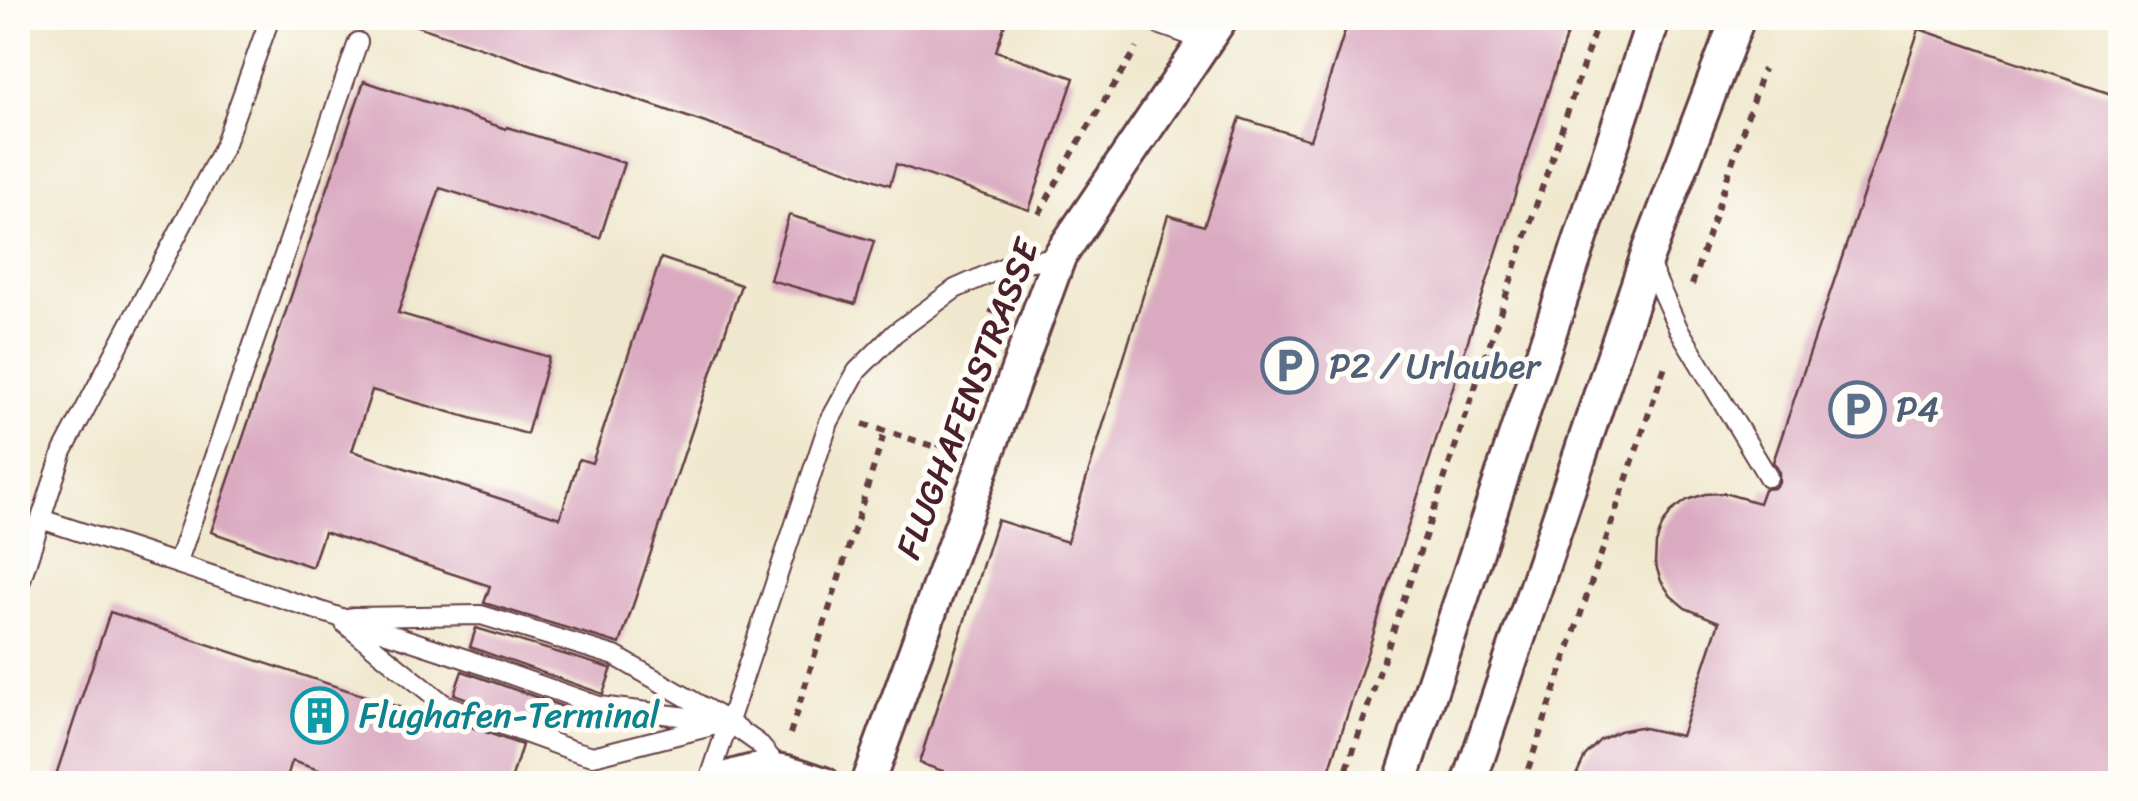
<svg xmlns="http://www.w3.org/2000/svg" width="2138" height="801" font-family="Sriracha,sans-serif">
	<rect width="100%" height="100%" fill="#fdfcf7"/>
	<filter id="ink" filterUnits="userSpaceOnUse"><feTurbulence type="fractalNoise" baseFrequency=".01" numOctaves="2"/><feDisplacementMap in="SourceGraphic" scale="20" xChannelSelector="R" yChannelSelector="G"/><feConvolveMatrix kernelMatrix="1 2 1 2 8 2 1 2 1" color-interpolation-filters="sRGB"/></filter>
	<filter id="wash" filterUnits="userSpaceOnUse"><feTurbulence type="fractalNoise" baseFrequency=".0048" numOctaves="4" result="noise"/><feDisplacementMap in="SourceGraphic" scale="40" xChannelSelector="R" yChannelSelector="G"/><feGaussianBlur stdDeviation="2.25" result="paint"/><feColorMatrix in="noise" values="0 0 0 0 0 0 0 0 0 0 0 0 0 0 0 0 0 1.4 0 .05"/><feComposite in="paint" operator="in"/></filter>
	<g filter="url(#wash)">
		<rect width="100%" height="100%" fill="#f0e8ce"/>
		<g id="blocks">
			<path fill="#daaac1" d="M412 18H1007L996 51 1074 78 1029 210 896 164 890 185 411 24Z
				M1349 18H1572L1325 784H981L919 763 997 520 1067 542 1168 215 1204 226 1240 118 1310 140Z
				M1919 29 2120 97V784H1572L1585 756 1600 740 1619 731 1639 727 1681 736 1719 622 1685 608 1671 596 1661 581 1655 563 1656 544 1662 526 1672 511 1687 500 1705 494 1724 493 1759 503 1764 489 1774 488 1779 482V471L1773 462Z
				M364 81 506 129 507 127 624 163 600 238 440 188 398 313 549 357 527 434 372 390 352 451 560 518 579 459 592 463 661 258 741 285 620 644 484 603 490 586 324 532 312 567 211 532Z
				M789 215 874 241 855 304 770 280Z
				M110 612 444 722 446 718 522 745 510 784H361L292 761 285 784H53Z
				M476 628 610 668H612L603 694 470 647Z
				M462 671 595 718 592 727 535 708 530 722 454 694Z"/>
		</g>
	</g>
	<g filter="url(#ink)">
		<use href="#blocks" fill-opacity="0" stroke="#633d43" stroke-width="2.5"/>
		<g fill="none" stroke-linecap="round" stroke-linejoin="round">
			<defs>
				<path id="service" d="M1141 18 1203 40
					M1647 259 1678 328 1768 477
					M41 519 466 659 599 706 728 722
					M177 564 358 42
					M18 589 63 451 224 146 270 18
					M353 617 481 615 615 656 719 716
					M345 624 444 704 572 750 593 756 728 722 758 743 780 769
					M708 784 829 422 857 371 895 333 955 289 1011 264 1059 257"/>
				<path id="minor" d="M721 784 723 780C769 763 780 769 824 784
					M867 784 1059 257 1221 18
					M1400 784 1654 18
					M1469 784 1647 257 1738 18"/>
			</defs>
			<use href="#service" stroke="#633d43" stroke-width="22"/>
			<use href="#minor" stroke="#633d43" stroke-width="38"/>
			<path stroke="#633d43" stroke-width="6" stroke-dasharray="8 8" stroke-linecap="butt" d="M1039 214 1077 145 1137 48
				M1692 285 1763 69
				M863 424 939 448 994 306
				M790 734 885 431
				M1342 784 1599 18
				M1523 784 1666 363"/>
			<use href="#service" stroke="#fff" stroke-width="18"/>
			<use href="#minor" stroke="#fff" stroke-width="32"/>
		</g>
	</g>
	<defs>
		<symbol id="parking-ring" viewBox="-11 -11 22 22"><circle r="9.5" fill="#fdfcf7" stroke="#5c6f8a" stroke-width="1.5"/><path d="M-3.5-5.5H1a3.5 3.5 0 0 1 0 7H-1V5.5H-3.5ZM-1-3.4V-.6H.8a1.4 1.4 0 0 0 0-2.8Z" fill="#5c6f8a"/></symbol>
		<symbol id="building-ring" viewBox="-11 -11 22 22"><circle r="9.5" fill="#fdfcf7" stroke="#0f9aa8" stroke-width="1.5"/><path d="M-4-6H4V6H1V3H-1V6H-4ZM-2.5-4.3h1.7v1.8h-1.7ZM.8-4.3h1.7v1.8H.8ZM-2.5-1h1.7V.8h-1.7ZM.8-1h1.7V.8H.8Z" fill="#0f9aa8"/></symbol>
	</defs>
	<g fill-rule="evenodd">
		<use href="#parking-ring" x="1258" y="334" width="63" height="63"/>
		<use href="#parking-ring" x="1826" y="378" width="63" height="63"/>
		<use href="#building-ring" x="288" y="684" width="63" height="63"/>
	</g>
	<g text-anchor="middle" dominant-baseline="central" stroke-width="10" stroke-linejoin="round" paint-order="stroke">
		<g font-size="35" fill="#4e5e75" stroke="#fdfcf7" text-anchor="start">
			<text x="1329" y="366">P2 / Urlauber</text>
			<text x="1896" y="409">P4</text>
		</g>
		<g font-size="35" fill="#4a1f2b" stroke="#fdfcf7">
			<text transform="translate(967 399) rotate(-69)">FLUGHAFENSTRASSE</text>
		</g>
		<g font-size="35" fill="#0d838f" stroke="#fdfcf7" text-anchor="start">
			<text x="359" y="715">Flughafen-Terminal</text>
		</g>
	</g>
	<rect width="2138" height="801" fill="none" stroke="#fdfcf7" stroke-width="60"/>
</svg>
